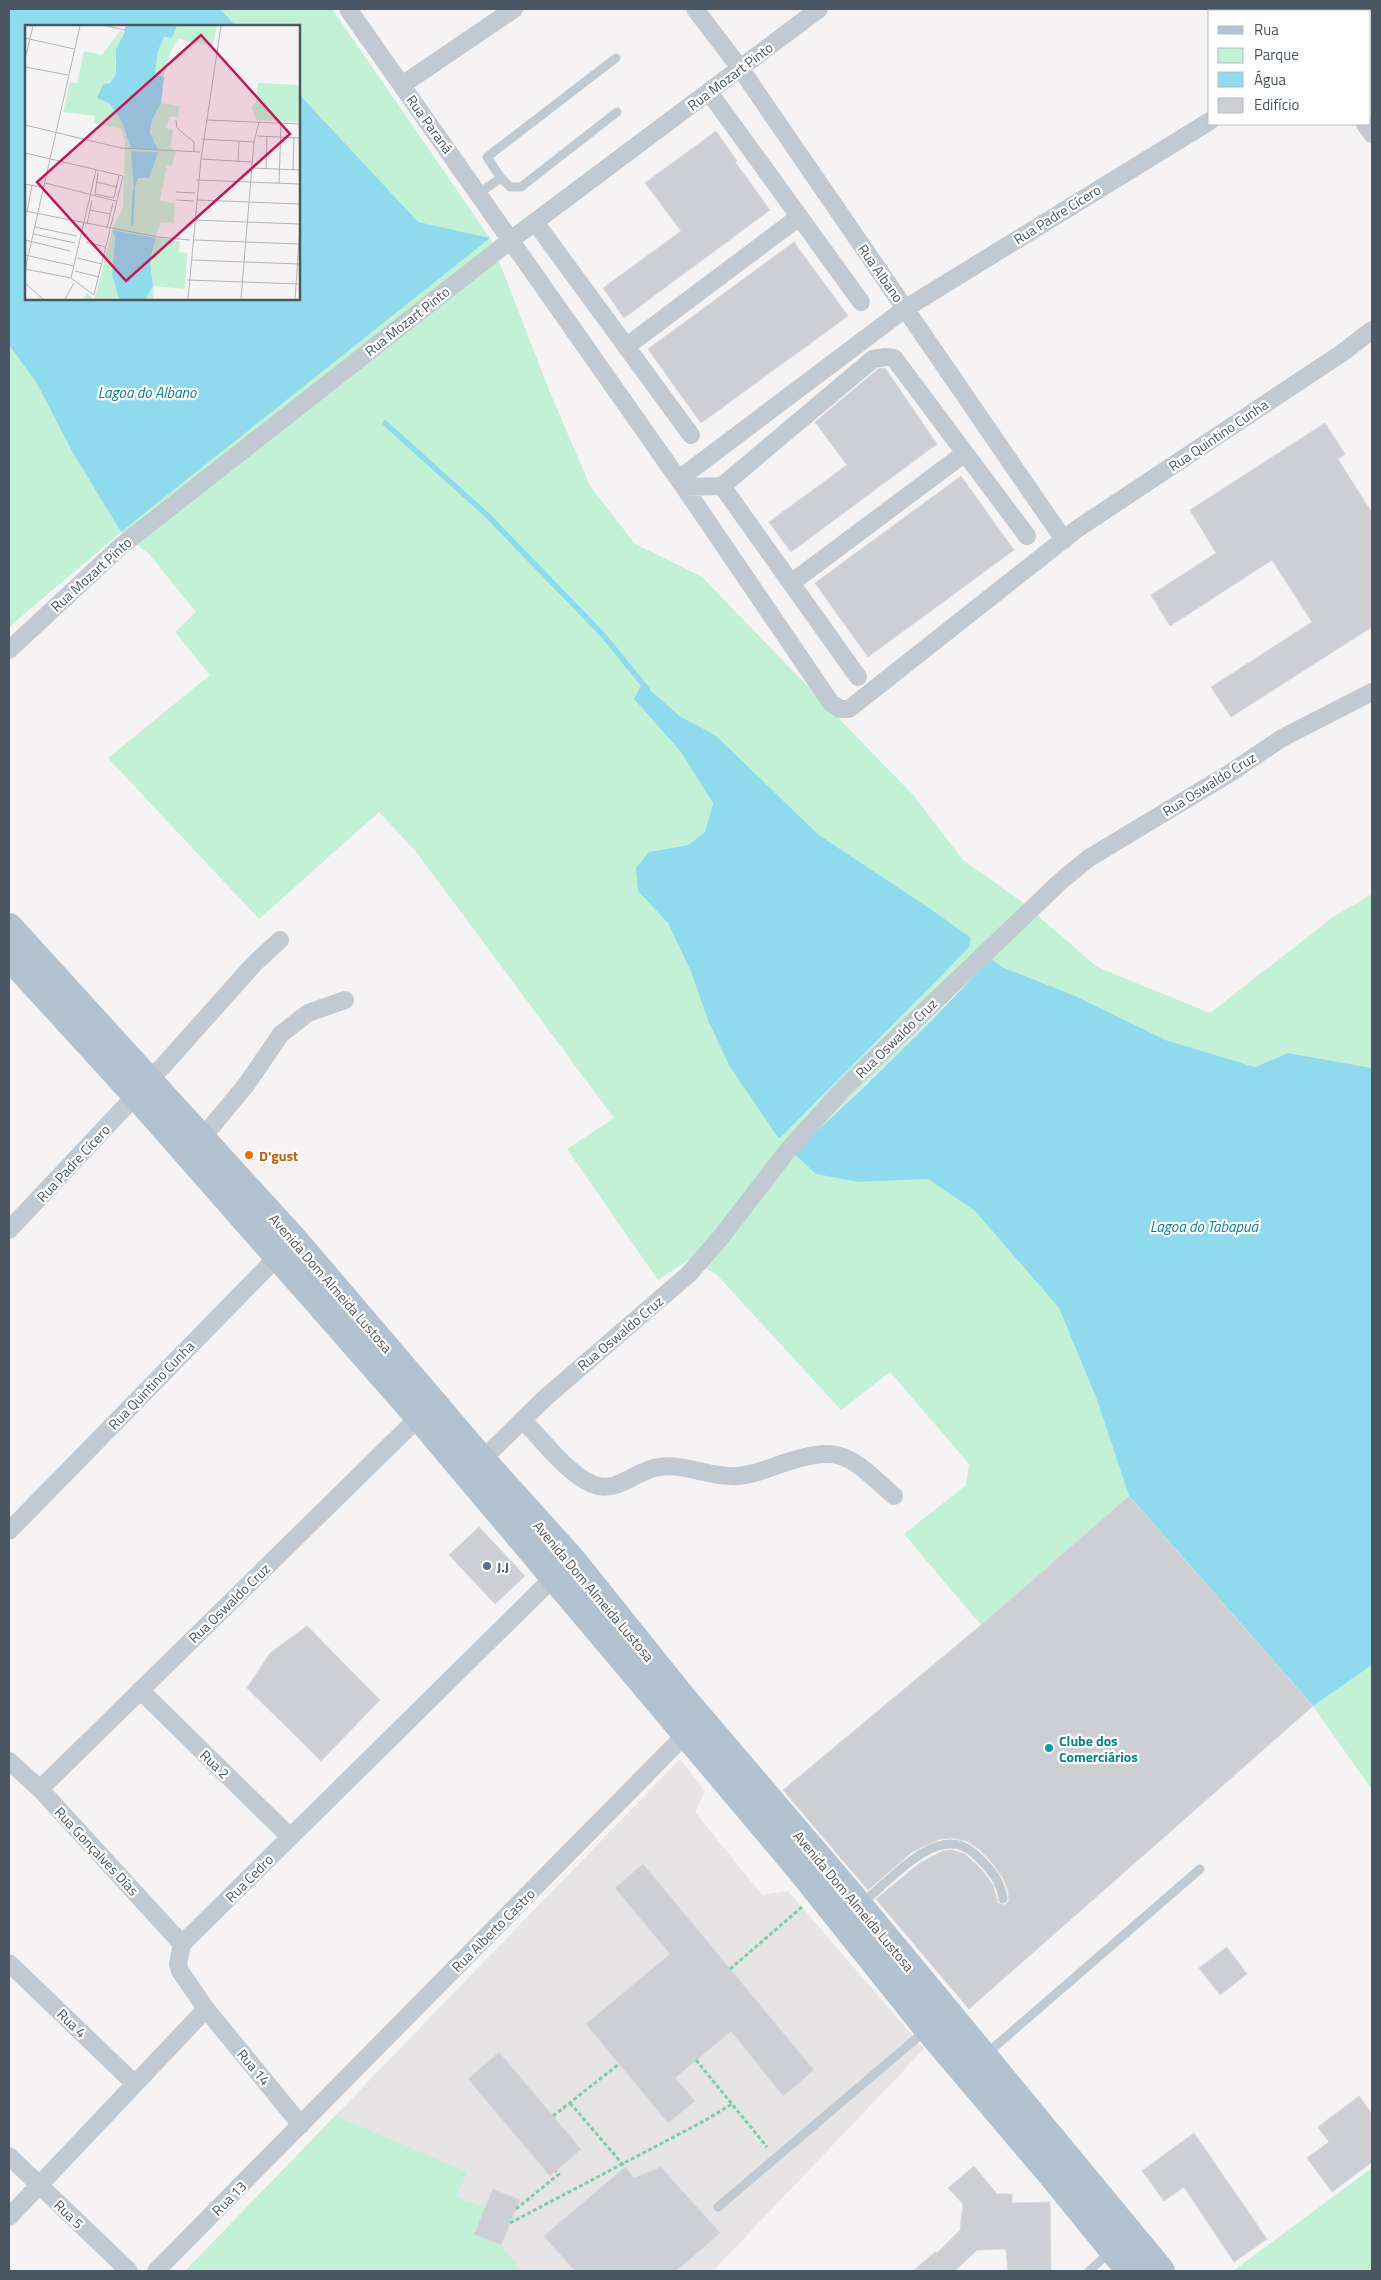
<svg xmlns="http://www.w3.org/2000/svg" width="1381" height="2280" font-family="'Titillium Web',sans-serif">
	<rect width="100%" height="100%" fill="#f5f3f3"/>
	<path fill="#e6e4e5" d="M680 1759 705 1791 695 1812 762 1895 788 1891 924 2049 713 2271H185Z"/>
	<path fill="#c3f1d5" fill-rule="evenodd" d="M220 9H332L490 238 549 390 590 486 635 544 702 577 914 796 963 860 1021 901 1097 967 1210 1013 1333 917 1372 894V1068L1288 1053 1255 1067 1166 1040 1073 995 1002 967 991 958 896 1055 793 1153 816 1174 858 1182 928 1179 975 1211 1059 1308 1097 1400 1129 1496 981 1625 904 1534 966 1485 969 1464 890 1372 841 1410 717 1275 690 1259 658 1280 567 1149 614 1118 417 853 379 812 259 919 108 758 210 675 175 632 196 612 149 554 121 532 9 627V345L37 384 73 453 121 532 489 238 418 223 299 94V26H236ZM642 683 681 717 715 736 819 835 929 908 969 947 779 1139 730 1067 709 1023 691 972 668 923 649 852 688 845 705 832 713 802 681 752 634 699Z
		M1372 1665V1790L1313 1706Z
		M335 2116 467 2172 456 2197 485 2207 474 2234 501 2245 521 2271H185Z
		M1372 2168V2271H1233Z"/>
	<path fill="#90daee" d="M9 9H220L236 26H26V299H299V94L418 222 490 238 121 532 73 453 37 384 9 345Z
		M642 683 681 717 715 735 819 835 929 908 971 938 969 947 940 977 779 1139 730 1067 709 1023 691 972 668 923 638 891 636 868 649 852 688 845 705 832 713 803 681 752 634 699Z
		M991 958 1002 967 1073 995 1166 1040 1255 1067 1288 1053 1372 1068V1665L1313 1706 1129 1496 1097 1400 1059 1308 975 1211 928 1179 858 1182 816 1174 793 1153C861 1091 928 1026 991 958Z"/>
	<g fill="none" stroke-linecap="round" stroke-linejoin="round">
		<path stroke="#90daee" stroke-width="5.5" d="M385 423 487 515 603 635 647 689"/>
	</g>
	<path fill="#cdcfd5" stroke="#d7d9de" d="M716 131 737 161 735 162 770 210 624 318 603 288 681 231 645 183Z
		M794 242 848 316 701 423 648 349Z
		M885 368 937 444 791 552 769 522 847 465 815 422 878 369Z
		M1325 423 1345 454 1338 459 1372 513V627L1231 717 1211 687 1312 622 1272 560 1170 626 1151 595 1216 553 1190 510Z
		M961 476 1014 550 868 657 815 583Z
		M1129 1496 1313 1706 969 2009 876 1899 920 1863 942 1851 952 1850 965 1854 981 1869 993 1885 998 1903 1005 1905 1009 1901 1008 1891 1004 1880 994 1865 979 1849 967 1841 953 1838 940 1839 912 1852 868 1890 783 1790 981 1625Z
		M479 1527 525 1576 495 1604 449 1555Z
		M307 1626 380 1700 321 1761 247 1688 270 1653Z
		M643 1864 814 2070 783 2096 731 2031 675 2078 695 2101 668 2123 586 2024 670 1954 615 1888Z
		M1227 1947 1247 1974 1220 1995 1199 1968Z
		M499 2052 581 2149 550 2176 468 2079Z
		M1359 2096 1372 2114V2162L1332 2192 1307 2158 1329 2142 1318 2127Z
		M1194 2133 1267 2239 1234 2262 1184 2187 1164 2201 1142 2171Z
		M974 2166 997 2194H1012V2203L1050 2202 1051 2271H1008L1006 2249 977 2250 955 2271H913L935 2252 937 2253 960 2230 963 2204 948 2188Z
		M625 2167 634 2178 661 2167 720 2233 676 2271H575L544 2236Z
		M493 2189 520 2200 501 2245 474 2234Z"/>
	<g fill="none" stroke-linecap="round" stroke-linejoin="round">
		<path stroke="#7ad0a6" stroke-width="3" stroke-dasharray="4 2.5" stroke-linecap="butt" d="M730 1969 802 1907
			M696 2060 767 2147
			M570 2103 625 2167
			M553 2116 619 2064
			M516 2209 559 2174 556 2171
			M510 2223 704 2121 732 2104"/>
		<path stroke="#c1cad2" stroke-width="9" d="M616 58 487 157 501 178 510 187H521L617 112
			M479 193 501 178
			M861 1904C884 1886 922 1842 952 1844 964 1844 973 1852 981 1860 993 1872 1001 1883 1003 1899
			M985 2055 1200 1869
			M718 2207 925 2031
			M1089 2271 1110 2252"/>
		<path stroke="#c1cad2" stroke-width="18" d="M348 9 684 487 831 703 840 709H849L1077 529 1342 353 1372 330
			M695 9 740 68 1064 540
			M1284 11 1287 9
			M402 85 514 9
			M709 92 861 302
			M1365 124 1372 134
			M535 222 691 435
			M627 346 799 217
			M679 479 906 308 1210 121
			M722 486 873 359 885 357 894 358 1027 536
			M684 487 722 486 858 677
			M791 583 965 453
			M9 650 121 546 512 239 819 9
			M148 1080 163 1066 254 964 280 940
			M202 1138 246 1085 281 1034 308 1013 345 1000
			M9 1230 136 1095
			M523 1420C542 1440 567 1473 592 1484 617 1495 635 1470 659 1467 685 1463 711 1478 738 1476 753 1475 767 1469 781 1464 843 1443 849 1456 894 1496
			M482 1460 545 1398 689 1274 721 1237 788 1150 845 1087 1062 880 1089 858 1230 773 1282 738 1372 692
			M9 1531 285 1249
			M140 1690 290 1837
			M9 1761 40 1789 182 1944
			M40 1789 419 1417
			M9 1963 135 2084
			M301 2125 206 2009 180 1971 178 1964 182 1944 560 1571
			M9 2156 129 2271
			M9 2217 206 2009
			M156 2271 685 1735"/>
		<path stroke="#b3c2d1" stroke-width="28" d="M9 927 295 1241 482 1460 572 1560 681 1696 848 1892 1161 2271
			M9 956 136 1095 419 1417 799 1868 928 2029 1051 2174 1130 2271"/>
	</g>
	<circle fill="#e8710a" stroke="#fff" stroke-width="2" cx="249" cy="1155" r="5"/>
	<circle fill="#5c6f8a" stroke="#fff" stroke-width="2" cx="487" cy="1566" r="5"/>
	<circle fill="#0f9aa8" stroke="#fff" stroke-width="2" cx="1049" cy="1748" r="5"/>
	<g text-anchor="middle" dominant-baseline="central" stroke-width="4.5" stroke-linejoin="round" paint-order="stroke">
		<g font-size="14" fill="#4a5661" stroke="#fff">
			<text transform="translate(730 76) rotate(-37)">Rua Mozart Pinto</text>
			<text transform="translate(430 124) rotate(54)">Rua Paraná</text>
			<text transform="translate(1057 214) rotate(-32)">Rua Padre Cícero</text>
			<text transform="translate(881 273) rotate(55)">Rua Albano</text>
			<text transform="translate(407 321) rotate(-38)">Rua Mozart Pinto</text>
			<text transform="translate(1218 435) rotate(-34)">Rua Quintino Cunha</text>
			<text transform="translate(91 574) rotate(-42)">Rua Mozart Pinto</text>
			<text transform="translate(1209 784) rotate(-32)">Rua Oswaldo Cruz</text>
			<text transform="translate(896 1038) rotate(-44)">Rua Oswaldo Cruz</text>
			<text transform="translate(73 1163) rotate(-47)">Rua Padre Cícero</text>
			<text transform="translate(331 1283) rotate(49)">Avenida Dom Almeida Lustosa</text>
			<text transform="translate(620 1333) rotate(-40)">Rua Oswaldo Cruz</text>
			<text transform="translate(151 1385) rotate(-46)">Rua Quintino Cunha</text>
			<text transform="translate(594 1591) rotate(50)">Avenida Dom Almeida Lustosa</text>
			<text transform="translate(229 1603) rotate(-44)">Rua Oswaldo Cruz</text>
			<text transform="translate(215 1764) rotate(44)">Rua 2</text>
			<text transform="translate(97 1851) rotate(47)">Rua Gonçalves Días</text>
			<text transform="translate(249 1878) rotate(-45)">Rua Cedro</text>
			<text transform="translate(854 1901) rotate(50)">Avenida Dom Almeida Lustosa</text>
			<text transform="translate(493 1930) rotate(-45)">Rua Alberto Castro</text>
			<text transform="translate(72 2023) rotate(44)">Rua 4</text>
			<text transform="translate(254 2067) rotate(50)">Rua 14</text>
			<text transform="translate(229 2198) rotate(-45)">Rua 13</text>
			<text transform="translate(69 2214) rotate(44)">Rua 5</text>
		</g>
		<g font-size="14" font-weight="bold" fill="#c56008" stroke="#fff" text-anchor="start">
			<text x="259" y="1155">D'gust</text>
		</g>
		<g font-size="14" font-weight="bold" fill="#4e5e75" stroke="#fff" text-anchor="start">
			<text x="497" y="1566">J.J</text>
		</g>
		<g font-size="14" font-weight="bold" fill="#0d838f" stroke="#fff" text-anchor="start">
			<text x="1059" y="1740">Clube dos<tspan x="1059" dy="16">Comerciários</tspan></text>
		</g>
		<g font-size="15" font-style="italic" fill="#0c7c9b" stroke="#fff">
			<text x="147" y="392">Lagoa do Albano</text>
			<text x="1204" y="1226">Lagoa do Tabapuá</text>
		</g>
	</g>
	<g transform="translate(25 25)">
		<rect width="275" height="275" fill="#f5f3f3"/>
		<path d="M152 1H192L188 21 153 14 145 28 139 51 130 49 133 26 139 12 147 13ZM95 6 98 7 90 35 91 49 72 73 85 79 97 97 106 123 131 118 126 113 127 95 136 78 154 81 153 92H144L142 103 148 105 146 122 151 126 147 141 142 140 135 176 150 178 149 199 136 197 131 209 132 213 155 216 154 227 162 228 160 264 129 261 128 274H121L128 261 125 235 131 213 87 206 90 212 87 250 95 274H58L62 268 68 274 71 270 87 205 98 182 100 115 96 104 69 98 70 91 38 87 45 57 52 58 59 26 77 30ZM106 126 132 127 122 154 113 153 110 165ZM233 58 275 60V97L231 95 227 82 231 77Z" fill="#c3f1d5" fill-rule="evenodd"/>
		<path d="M102 1H152L147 13 139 12 133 26 130 49 139 52 136 78 127 95 125 108 133 125 106 123 97 97 85 79 72 73 78 59 85 58 91 49V25ZM106 126 133 127 124 153H113L109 166ZM87 205 131 213 125 235 128 261 121 274H95L93 270 87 250 90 212Z" fill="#90daee"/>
		<path fill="none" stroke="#90daee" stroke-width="2.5" d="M107 201 109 164"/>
		<path fill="none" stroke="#b1b4b9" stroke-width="1" d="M82 1 100 5 101 1M0 13 49 24M0 34 8 1M0 42 43 50M151 95 152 103 169 117V127M181 95 275 99M0 100 96 123 175 127M232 111 275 113M176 114 229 117 234 97M0 128 98 151 69 270 46 253 0 244M176 134 227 137M213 137 214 116M227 143 275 145M241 144 242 112M268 145 269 112M73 148 70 169 89 173M171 155 275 159M71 157 92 162M20 158 91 176M254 158 256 98M0 159 19 163M151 167 170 168M89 172 94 151M151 175 169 176M172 175 275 179M65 185 85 189M0 186 133 212 165 215M2 187 7 160M169 195 275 199M62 199 67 175M10 202 52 211M82 203 88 178M8 209 50 218M0 215 45 226M169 215 275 219M61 217 81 222M0 230 49 241M52 233 77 239M167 235 275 239M0 245 55 1M50 246 74 252M46 253 71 145M162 255 275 259M0 258 18 274M40 274 49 258M163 274 176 134 196 1M216 274 229 117M270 274 275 202"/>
		<path fill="#c2185b" fill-opacity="0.15" stroke="#c2185b" stroke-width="2.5" d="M176 10 265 109 101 256 12 157Z"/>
		<rect width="275" height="275" fill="none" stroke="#4a5661" stroke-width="2.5"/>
	</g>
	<rect width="1381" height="2280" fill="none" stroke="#4a5661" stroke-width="20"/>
	<rect x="1208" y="10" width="162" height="115" fill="#ffffff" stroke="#b7bbc0"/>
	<rect x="1218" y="26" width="25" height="8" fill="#b3c2d1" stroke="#b7bbc0"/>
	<text x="1254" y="35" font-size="15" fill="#4a5661">Rua</text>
	<rect x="1218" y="48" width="25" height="15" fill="#c3f1d5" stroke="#b7bbc0"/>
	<text x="1254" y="60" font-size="15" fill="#4a5661">Parque</text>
	<rect x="1218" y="72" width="25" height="15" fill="#90daee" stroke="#b7bbc0"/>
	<text x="1254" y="85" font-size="15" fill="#4a5661">Água</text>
	<rect x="1218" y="98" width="25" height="15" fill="#cdcfd5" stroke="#b7bbc0"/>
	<text x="1254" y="110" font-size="15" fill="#4a5661">Edifício</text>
</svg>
